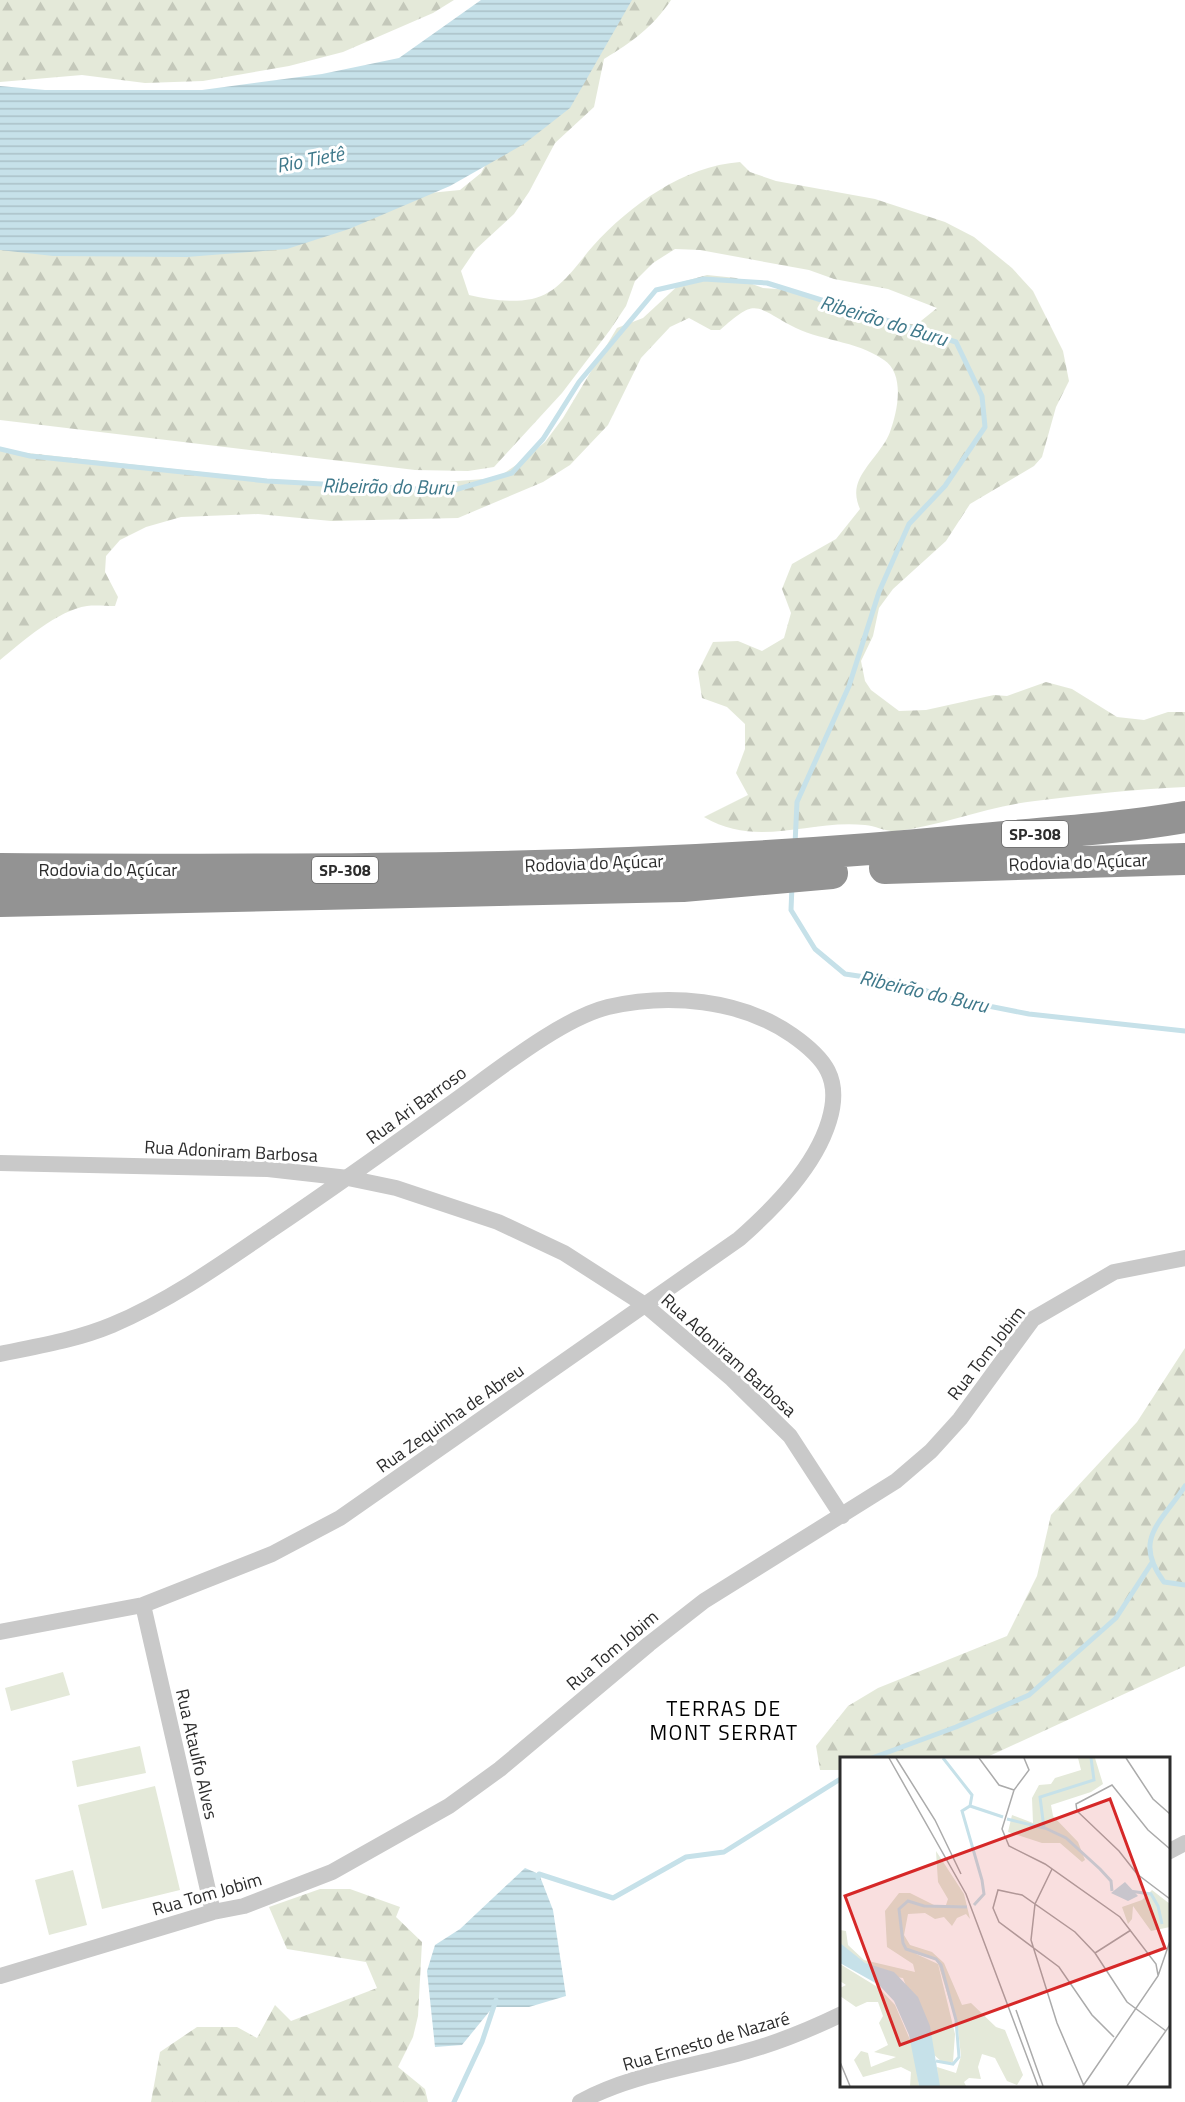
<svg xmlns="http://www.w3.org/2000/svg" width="1185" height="2102" font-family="'Titillium Web',sans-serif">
	<defs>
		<pattern id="forest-firs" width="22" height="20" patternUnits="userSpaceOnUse" patternTransform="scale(1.5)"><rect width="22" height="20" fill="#e4e9d9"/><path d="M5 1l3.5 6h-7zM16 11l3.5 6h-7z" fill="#c4c8ba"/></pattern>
		<pattern id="water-rules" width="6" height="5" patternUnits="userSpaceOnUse" patternTransform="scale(1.5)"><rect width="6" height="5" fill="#c6e1e9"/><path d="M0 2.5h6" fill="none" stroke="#aac1c8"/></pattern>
	</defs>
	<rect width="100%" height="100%" fill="#fff"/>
	<path fill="url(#forest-firs)" d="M0 0H454L433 13 343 52 289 66 203 81 145 83 82 75 0 82Z
		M573 0H671C653 27 632 42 604 59L594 107 555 143 529 192 514 214 476 249 461 271 469 295C490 300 511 303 532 299 560 293 576 265 593 246 630 205 684 166 740 162L750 172 776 181 875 199 945 222 974 237 1012 268 1033 291 1063 351 1069 381 1056 407 1042 457 1034 466 970 504 946 541 893 589 879 608 873 636 861 661 865 681 871 690 899 711 926 710 994 695 1007 696 1046 682 1072 689 1117 717 1144 720 1168 712H1185V787C1134 789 1085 795 1035 801 988 806 944 825 897 831 886 832 876 826 865 825 809 819 758 849 704 817L748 795 736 773 745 749V724L727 707 702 698 698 672 713 642 738 641 762 651 784 638 791 613 782 589 792 564 836 539 860 509C857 502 855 494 857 486 862 467 883 451 890 432 898 410 905 374 884 360 856 340 818 341 790 325 752 303 754 301 720 330H711L689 318 670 327 641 358 608 425 570 465 543 482 458 518 331 521 258 514 181 517 146 527 120 540 106 556 105 572 118 597 115 606C106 606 95 605 87 606 58 610 22 642 0 660V450L385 492 444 482 497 478 525 459 545 442 563 418 617 328 643 318 682 282 707 275 736 278 763 288 790 290 817 301 842 302 890 320 916 325 937 308 888 289 834 279 809 270 700 250 675 249 653 263 635 281 626 306 610 330 562 393 494 467 468 471 415 470 0 420V235L460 190 481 173Z
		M1185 1348V1666L985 1758H842L841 1770H820L816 1746 848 1706 878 1688 1007 1636 1037 1576 1051 1515 1137 1422Z
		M320 1889H350L400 1907 396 1917 422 1942 418 2016 413 2037 398 2067 425 2089 428 2102H151L160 2052 197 2027H237L257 2038 275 2005 291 2021 377 1988 366 1962 287 1949 269 1907Z"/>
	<path fill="#e4e9d9" d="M63 1672 70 1695 11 1711 5 1688Z
		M140 1746 146 1773 77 1787 72 1761Z
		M155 1786 180 1890 102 1909 78 1805Z
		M73 1870 87 1925 49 1935 35 1880Z"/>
	<path fill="url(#water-rules)" d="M481 0H632L570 108 524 144 450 186 349 229 287 249 187 257 53 256 0 250V86L45 90H202L322 74 399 58Z
		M525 1868 539 1874 553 1910 566 1996 529 2007H493L462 2045 435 2047 427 1971 435 1945 460 1929Z"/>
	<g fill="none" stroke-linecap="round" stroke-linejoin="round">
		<path stroke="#c6e1e9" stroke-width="5" d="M0 449 30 456 267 481 451 491 512 473 543 439 579 382 656 290 704 279 767 283 956 342 982 396 985 427 945 486 909 524 879 592 849 686 797 802 795 844
			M792 886 791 910 815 949 845 974 899 982 948 998 1029 1014 1185 1031
			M1185 1486C1161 1523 1132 1539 1164 1582L1185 1585
			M872 1758 956 1727 1029 1695 1116 1618 1151 1564
			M538 1878 539 1874 613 1898 686 1857 724 1852 842 1778
			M454 2102 482 2042 496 2000"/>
		<path stroke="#c9c9c9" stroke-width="16" d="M0 1163 268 1169 348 1178 396 1188 498 1222 564 1253 645 1305 732 1379 790 1436 842 1516
			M0 1354C38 1346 76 1340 112 1325 169 1301 220 1265 271 1230 330 1190 388 1149 446 1107 489 1077 559 1019 608 1007 668 993 740 999 792 1035 825 1058 842 1079 829 1121 815 1167 774 1208 739 1239L340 1518 272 1554 143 1605 0 1632
			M143 1605 213 1912
			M1168 1852 1185 1843
			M0 1976 213 1912 244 1906 332 1872 449 1806 500 1769 649 1644 704 1601 896 1481 931 1451 960 1419 1033 1319 1114 1272 1185 1258
			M580 2102C631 2074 692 2067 747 2051 780 2042 811 2029 842 2014"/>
		<path stroke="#939393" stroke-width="32" d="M885 868 1185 859
			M0 869C324 871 649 872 971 840 1042 833 1115 829 1185 817
			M0 901 683 886 832 873"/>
	</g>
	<g text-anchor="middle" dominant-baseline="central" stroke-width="6" stroke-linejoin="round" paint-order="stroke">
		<g fill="#fff" stroke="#6b6b6b" stroke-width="1.5">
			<rect x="1002" y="821" width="66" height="26" rx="4.5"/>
			<rect x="312" y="857" width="66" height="26" rx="4.5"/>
		</g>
		<g font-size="16" font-weight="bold" fill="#2c2c2c">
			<text x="1035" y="834">SP-308</text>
			<text x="345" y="870">SP-308</text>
		</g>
		<g font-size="18" fill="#2c2c2c" stroke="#fff">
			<text transform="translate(1078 862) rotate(-2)">Rodovia do Açúcar</text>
			<text transform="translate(594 863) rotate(-2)">Rodovia do Açúcar</text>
			<text x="108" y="869">Rodovia do Açúcar</text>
			<text transform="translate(416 1105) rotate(-36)">Rua Ari Barroso</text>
			<text transform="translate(231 1151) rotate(3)">Rua Adoniram Barbosa</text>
			<text transform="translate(986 1353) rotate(-52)">Rua Tom Jobim</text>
			<text transform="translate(729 1355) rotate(42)">Rua Adoniram Barbosa</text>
			<text transform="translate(450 1418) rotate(-35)">Rua Zequinha de Abreu</text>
			<text transform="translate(612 1650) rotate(-40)">Rua Tom Jobim</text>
			<text transform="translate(197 1754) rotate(77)">Rua Ataulfo Alves</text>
			<text transform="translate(207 1894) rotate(-16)">Rua Tom Jobim</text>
			<text transform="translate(706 2041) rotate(-16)">Rua Ernesto de Nazaré</text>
		</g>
		<g font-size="20" font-style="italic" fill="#3e788a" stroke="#fff">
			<text transform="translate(310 159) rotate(-11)">Rio Tietê</text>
			<text transform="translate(884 320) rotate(17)">Ribeirão do Buru</text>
			<text transform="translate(388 486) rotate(1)">Ribeirão do Buru</text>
			<text transform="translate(924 991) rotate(13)">Ribeirão do Buru</text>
		</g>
		<g font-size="21" letter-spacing="1.5" fill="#000" stroke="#fff">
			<text x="724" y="1708">TERRAS DE<tspan x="724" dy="24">MONT SERRAT</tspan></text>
		</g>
	</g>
	<g transform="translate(840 1757)">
		<rect width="330" height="330" fill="#fff"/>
		<path d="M238 1H255L263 27 251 35 211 48 213 59 238 85 245 103 242 105 220 86H202L168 75 172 58 193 66 192 41 199 28 211 27 215 21 241 13ZM96 94 124 137 130 162 126 157 117 161 112 169 104 160 95 162 85 156 68 157 64 178 70 188 92 195 104 206 122 248 131 246 156 270 165 273 183 318 177 328 167 324 155 301 142 297 138 310 141 322 129 321 124 325 126 329H98L97 310 116 316 121 299 118 272 97 203 74 196 98 207 115 277 113 305 103 306 92 296 63 221 49 219 0 193V173L6 174 8 188 24 203 75 215 73 207 47 190 45 154 59 136H70L96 149 106 148 108 142 98 125ZM312 133 330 147V170L311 174 293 149 292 162 288 167 282 150 302 143ZM0 207 39 231 55 248 74 292 79 329H70L71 315 61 310 23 320 14 303 21 294 28 296 31 310 56 300 34 295 48 288 39 266 43 259 38 245H27L16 250 0 239V231L6 228 0 224Z" fill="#e4e9d9"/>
		<path d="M285 125 298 139 288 144 271 136ZM0 186 25 206 54 215 78 240 90 269 100 329H79L69 278 54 244 39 228 0 206Z" fill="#c6e1e9"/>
		<path fill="none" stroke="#c6e1e9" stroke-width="3" d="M103 1 132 38 130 49M167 62 204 71 200 40 254 23 251 1M205 71 226 81 260 112 271 124 272 134M289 134 311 137 318 149 322 167M134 148 144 137 142 123 122 54 130 49 163 60M96 304 113 307 119 300 116 263 101 208 96 202 66 192 63 186 59 152 68 144 84 149 127 150"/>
		<path fill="none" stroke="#ababab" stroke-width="1.5" d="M49 1 126 137 198 329M56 1 95 63 121 117M139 1 159 28 174 33M184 1 189 13 174 33 162 72 169 89 205 107 280 160 316 207 318 218M286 1 313 42 330 57M330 92 308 73 272 28 236 47 237 54 279 94 297 117 330 142M212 112 195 147 191 183 217 266 244 329M255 196 291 173M176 253 203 329M274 280 252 258 219 210 159 165 153 151 158 133 182 138 235 175 255 196 287 245 326 274M0 305 10 329M243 329 318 219 330 184M287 329 330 268"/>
		<path fill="#d62828" fill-opacity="0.15" stroke="#d62828" stroke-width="3" d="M270 42 325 191 60 288 5 139Z"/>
		<rect width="330" height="330" fill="none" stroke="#2c2c2c" stroke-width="3"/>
	</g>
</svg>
